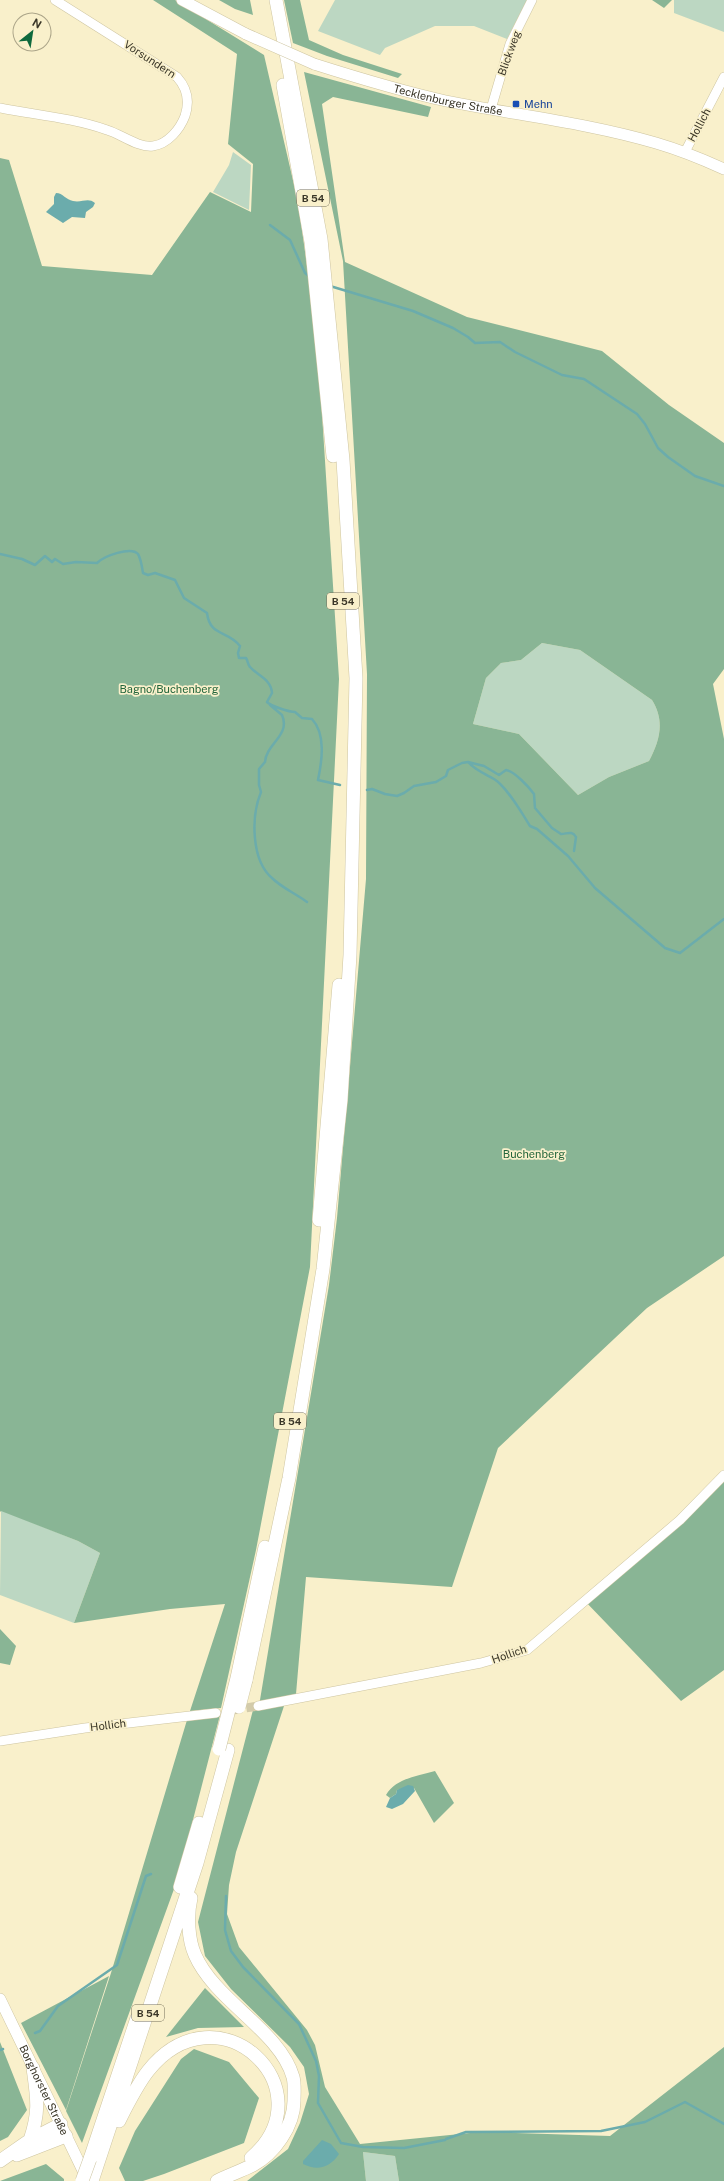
<svg xmlns="http://www.w3.org/2000/svg" width="724" height="2181" font-family="'Public Sans',sans-serif">
	<rect width="100%" height="100%" fill="#f9f0cb"/>
	<path fill="#bcd7c2" d="M335 0H527L507 39 474 26H435L385 48 380 55 318 31Z
		M674 0H724V32L674 13Z
		M233 152 251 165 249 210 213 192 229 165Z
		M542 643 580 650 652 700C665 721 660 740 649 761L609 777 578 795 519 734 473 724 486 678 501 663 521 660Z
		M1 1510 78 1541 100 1553 74 1623 0 1595Z
		M363 2152 395 2156 399 2181H366Z"/>
	<path fill="#89b595" fill-rule="evenodd" d="M153 0H175L264 55 298 202 317 336 339 679 310 1267 256 1550 221 1708 190 1711 225 1604 170 1609 74 1623 100 1553 78 1541 1 1511 0 1512V158L9 160 42 266 152 275 210 192 251 212 253 164 228 144 237 54Z
		M219 0H250L253 15 235 9Z
		M284 0H300L309 40 343 55 402 74 398 78 327 56 293 43Z
		M652 0H672L664 8Z
		M304 72 431 107 428 117 333 97 322 104 345 262 467 317 602 351 669 405 724 443V669L713 684 724 739V1256L647 1308 498 1448 452 1587 306 1577 296 1694 259 1706 329 1285 337 1218 366 879 367 674 343 261ZM542 643 580 650 652 700C665 721 660 740 649 761L609 777 578 795 519 734 473 724 486 678 501 663 521 660Z
		M724 1475V1670L681 1701 583 1599 680 1520Z
		M0 1629 16 1646 10 1665 0 1663Z
		M284 1706 236 1852 229 1885 227 1914 239 1947 307 2030 315 2045 325 2087 360 2144 480 2132 610 2136 724 2047V2181H399L395 2156 363 2152 366 2181H247L288 2149 300 2123 309 2094 304 2067 290 2047 231 1989 205 1956 198 1922 253 1710Z
		M220 1715 178 1878 82 2143 66 2111 111 1973 187 1720Z
		M435 1771 454 1803 434 1823 414 1788 397 1790 396 1794 390 1798 386 1795C396 1778 418 1776 435 1771Z
		M109 1976 66 2110 21 2023Z
		M205 1988 244 2027 198 2028 166 2037Z
		M0 2042 27 2110 8 2137 0 2141Z
		M194 2049 229 2062 259 2098 244 2143 164 2174 143 2181H125L119 2168 135 2131 181 2059Z
		M46 2164 64 2179V2181H0Z"/>
	<path fill="#6bacac" d="M56 193C63 193 66 200 73 201 82 203 88 197 95 203L93 207 86 212 85 218 72 217 63 223 46 212 54 204V197Z
		M408 1785 413 1786 415 1791 403 1804 392 1809 386 1807 390 1798 396 1794 397 1790Z
		M322 2140 331 2144 339 2154C330 2168 317 2171 303 2164V2161Z"/>
	<g fill="none" stroke-linecap="round" stroke-linejoin="round">
		<path stroke="#6bacac" stroke-width="2.5" d="M270 225 290 240 305 273 309 276
			M330 286 413 311 453 328 468 337 475 343 500 342 515 352 562 375 584 379 637 414 645 424 658 448 668 457 695 476 724 486
			M0 554 22 559 35 565 45 556 52 562 55 559 63 564 76 562 97 563C104 556 131 546 138 554 141 559 142 567 143 573L148 575 155 573 175 580 184 598 207 613C210 637 228 630 240 646L238 653 239 658H246C248 661 248 665 250 667 258 676 271 679 272 693L267 702C271 706 289 712 295 712L302 718 312 719C326 734 322 761 318 780L340 785
			M270 705 282 715C291 735 266 744 265 762L259 769V785L261 792C251 816 251 860 272 878 282 888 295 893 307 902
			M468 762 484 766 499 775 506 770C514 771 529 787 534 794L535 808 552 828 561 834C567 834 572 830 576 837L574 851
			M367 790 372 789 385 794 397 796 404 793 414 786 436 782 446 776 448 770 462 763 468 762C475 770 485 774 494 779 507 787 522 813 530 826L537 829 568 856 595 888 665 948 680 953 724 919
			M226 1896 225 1930 231 1951 243 1967 299 2024 316 2061 319 2076 318 2103 341 2143 363 2147 404 2148 445 2140
			M35 2033 40 2031 58 2006 117 1965 146 1876 151 1874
			M0 2050 3 2049
			M446 2139 466 2132 601 2131 645 2122 685 2102 724 2124"/>
		<path stroke="#d3cbaa" stroke-width="9" stroke-dasharray="9 4.5" stroke-linecap="butt" d="M233 1710 258 1706"/>
		<defs>
			<path id="minor" d="M0 108C36 115 73 118 107 130 121 134 138 148 153 146 168 144 180 129 185 116 190 101 187 88 177 77L55 0
				M491 109 510 44 532 0
				M685 152 724 77
				M258 1706 481 1663 527 1650 680 1520 724 1475
				M0 1741 85 1728 216 1713"/>
			<g id="major">
				<path d="M182 0 246 34"/>
				<path id="s1" d="M314 64C358 78 401 91 446 101 516 115 588 123 656 143 680 150 702 159 724 169"/>
				<path id="s2" d="M0 1999 87 2179"/>
			</g>
			<path id="highway" d="M283 85 311 242 333 456
				M319 1220 339 985
				M237 1678 265 1547
				M246 1680 289 1478 323 1269 341 1100 350 955 356 678 343 460 321 239 276 0
				M180 1887 199 1823
				M191 1898C187 1915 188 1939 195 1955 215 2001 280 2031 293 2077 295 2084 294 2094 294 2101 294 2126 274 2154 253 2165 241 2171 229 2175 217 2181
				M119 2121C127 2105 137 2085 148 2071 218 1983 330 2089 251 2158
				M30 2140C40 2111 37 2098 33 2068
				M17 2155 66 2136
				M90 2159 137 2018
				M0 2161 30 2140 61 2124
				M92 2181 197 1863 228 1750"/>
		</defs>
		<use href="#minor" stroke="#cec5a1" stroke-width="10"/>
		<use href="#major" stroke="#cec5a1" stroke-width="12"/>
		<use href="#highway" stroke="#cec5a1" stroke-width="14"/>
		<use href="#minor" stroke="#fff" stroke-width="9"/>
		<use href="#major" stroke="#fff" stroke-width="11"/>
		<use href="#highway" stroke="#fff" stroke-width="13"/>
		<defs>
			<path id="major-bridge" d="M246 34 314 64"/>
			<path id="highway-bridge" d="M239 1707 246 1680
				M219 1749 237 1678
				M82 2181 90 2159"/>
		</defs>
		<use href="#major-bridge" stroke="#cec5a1" stroke-width="12" stroke-linecap="butt"/>
		<use href="#highway-bridge" stroke="#cec5a1" stroke-width="14" stroke-linecap="butt"/>
		<use href="#major-bridge" stroke="#fff" stroke-width="11"/>
		<use href="#highway-bridge" stroke="#fff" stroke-width="13"/>
	</g>
	<rect fill="#1a4fb4" stroke="#f9f0cb" stroke-width="1.5" x="512" y="100" width="8" height="8" rx="2"/>
	<g text-anchor="middle" dominant-baseline="central" stroke-width="3.5" stroke-linejoin="round" paint-order="stroke">
		<g fill="#f9f0cb" stroke="#736d58" stroke-width="1">
			<rect x="297" y="190" width="32" height="16" rx="3"/>
			<rect x="327" y="593" width="32" height="16" rx="3"/>
			<rect x="274" y="1413" width="32" height="16" rx="3"/>
			<rect x="132" y="2005" width="32" height="16" rx="3"/>
		</g>
		<g font-size="10" font-weight="bold" fill="#393527">
			<text x="313" y="198">B 54</text>
			<text x="343" y="601">B 54</text>
			<text x="290" y="1421">B 54</text>
			<text x="148" y="2013">B 54</text>
		</g>
		<g font-size="11" fill="#393527" stroke="#f9f0cb">
			<text transform="translate(509 53) rotate(-70)">Blickweg</text>
			<text transform="translate(150 59) rotate(33)">Vorsundern</text>
			<text stroke="none"><textPath href="#s1" startOffset="139">Tecklenburger Straße</textPath></text>
			<text transform="translate(699 125) rotate(-62)">Hollich</text>
			<text transform="translate(509 1654) rotate(-19)">Hollich</text>
			<text transform="translate(108 1725) rotate(-7)">Hollich</text>
			<text stroke="none"><textPath href="#s2" startOffset="101">Borghorster Straße</textPath></text>
		</g>
		<g font-size="11" fill="#164399" stroke="#f9f0cb" text-anchor="start">
			<text x="524" y="104">Mehn</text>
		</g>
		<g font-size="11" fill="#22653b" stroke="#f9f0cb">
			<text x="169" y="689">Bagno/Buchenberg</text>
			<text x="534" y="1154">Buchenberg</text>
		</g>
	</g>
	<g transform="translate(32 32) rotate(30)"><circle r="19" fill="#f9f0cb" stroke="#aca589"/>
	<path d="M0-3L7 15L0 10L-7 15Z" fill="#0e693d"/>
	<text y="-6" font-size="11" font-weight="bold" text-anchor="middle" fill="#393527">N</text>
	</g>
</svg>
